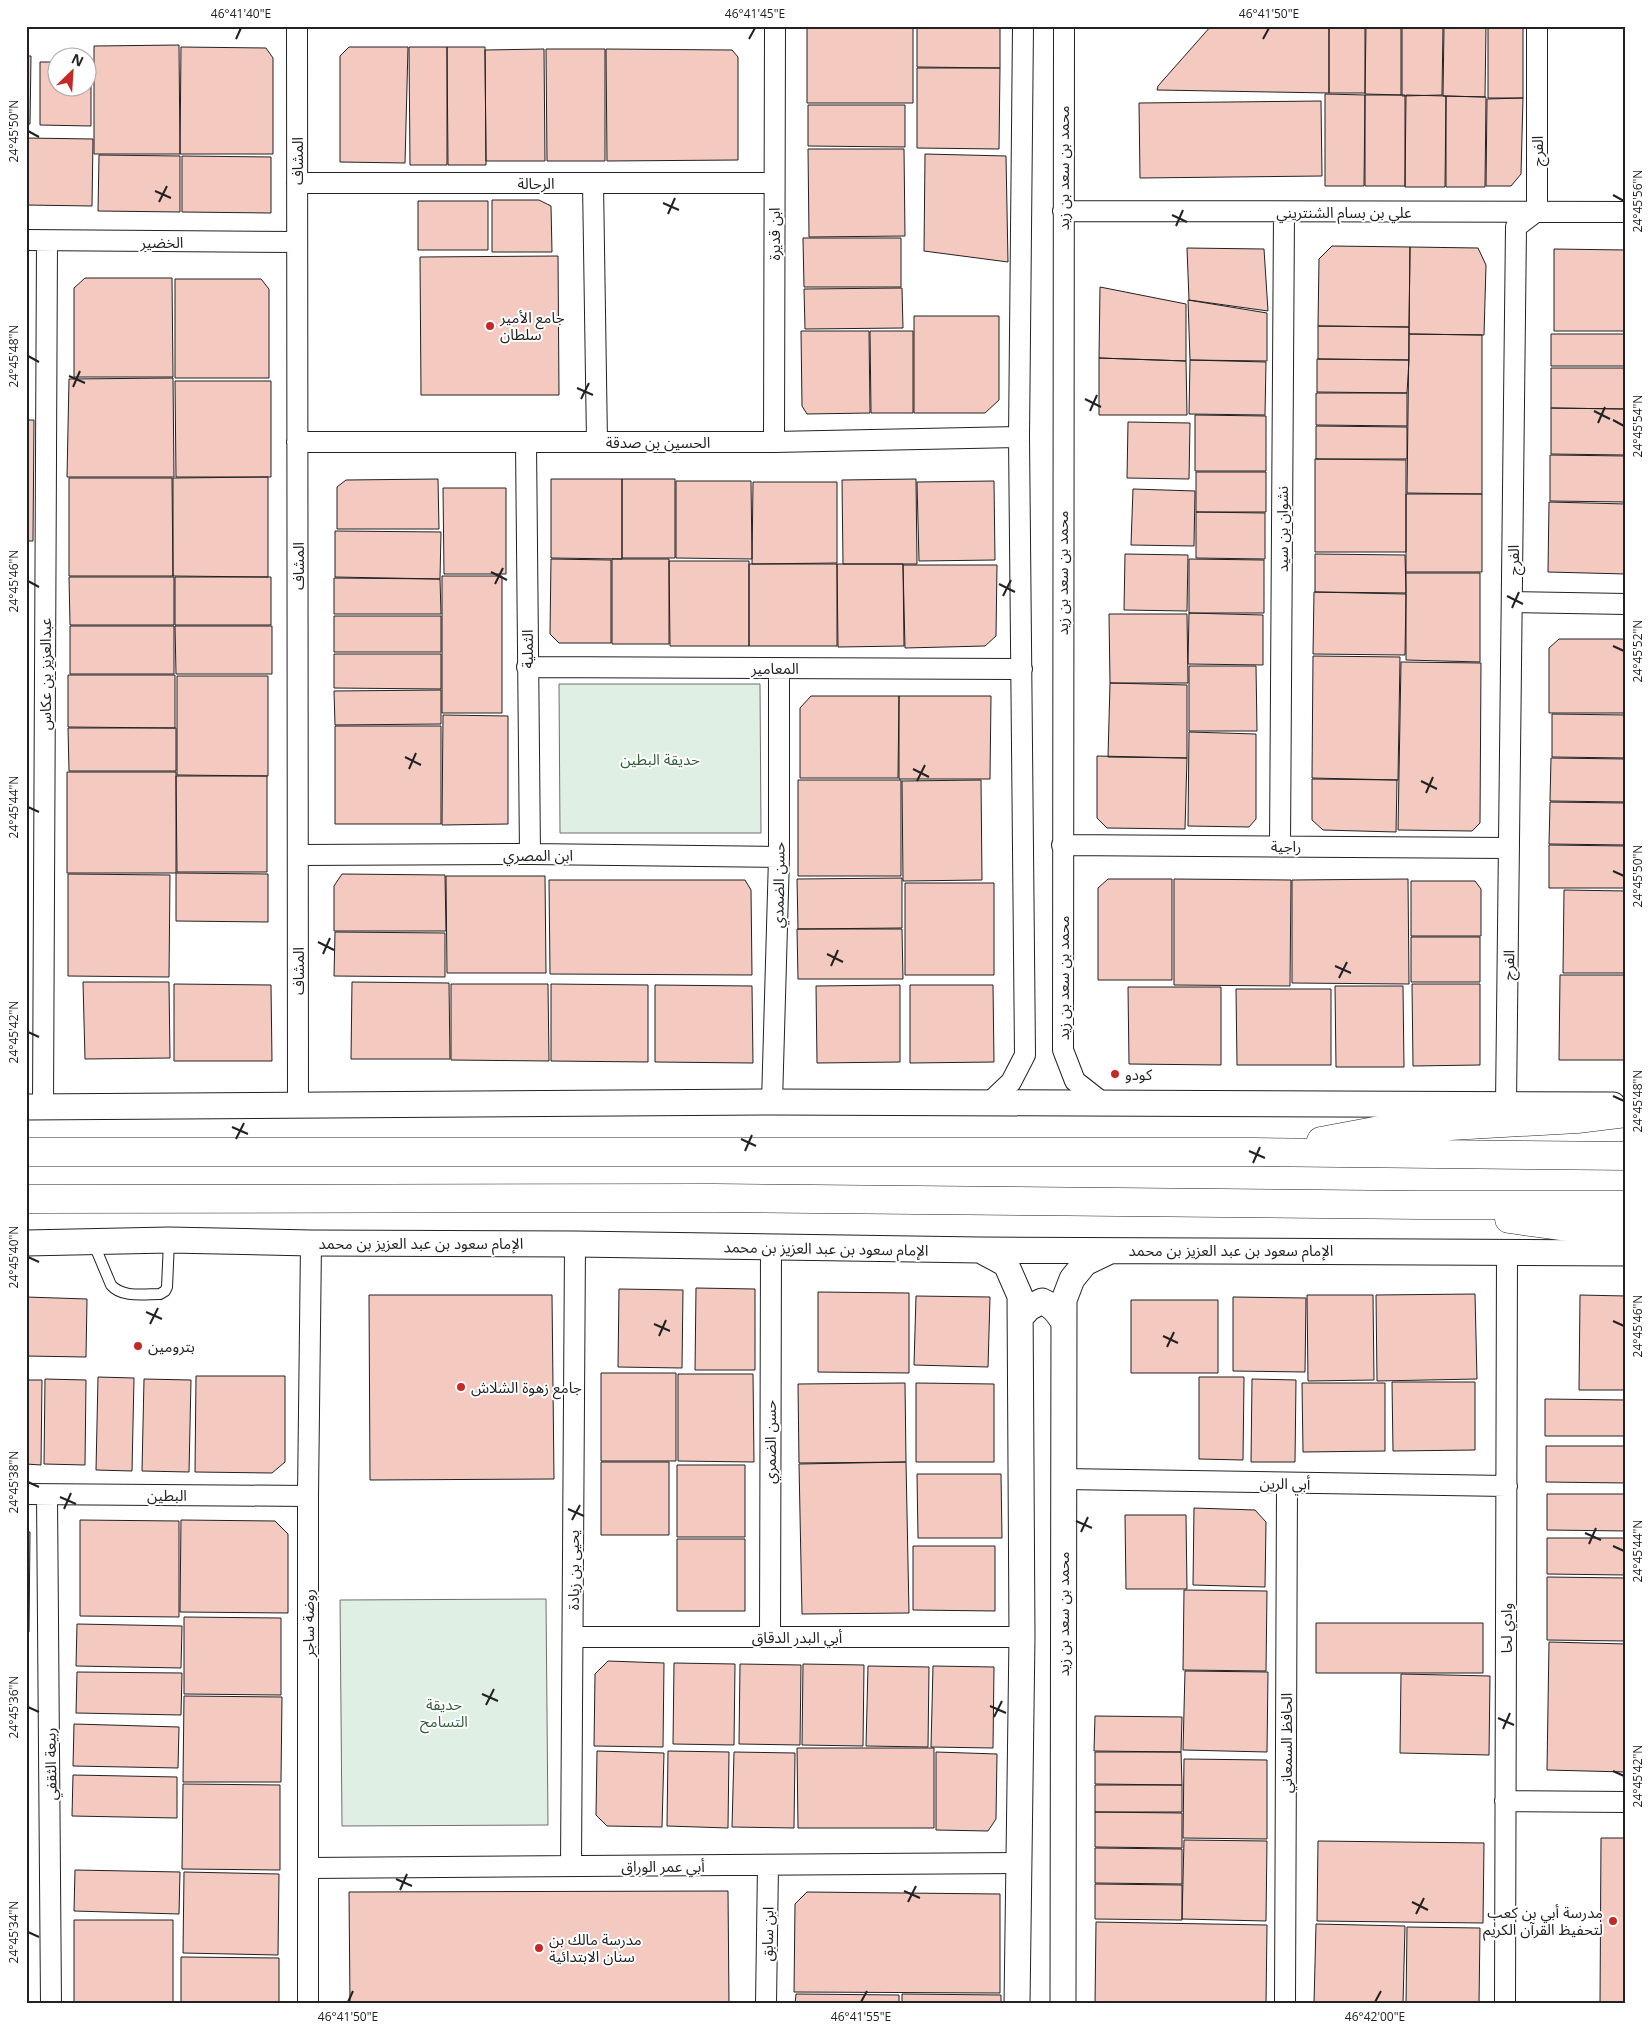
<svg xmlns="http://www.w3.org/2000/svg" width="1652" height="2030" font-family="'Open Sans','Noto Sans Arabic',sans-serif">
	<rect width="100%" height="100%" fill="#fff"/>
	<path fill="#e0efe3" stroke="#6f6f6f" d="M559 684H760L761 833H560Z
		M546 1599 548 1825 342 1826 340 1600Z"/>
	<path fill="#f3c9c0" stroke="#222" d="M807 26H913V103H807Z
		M917 26H1000V68L917 67Z
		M1211 26H1329V93L1157 90 1158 86Z
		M1329 26H1365V93H1329Z
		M1366 26H1401V95L1365 94Z
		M1402 26H1443L1442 95 1402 96Z
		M1444 26H1486L1485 97 1443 96Z
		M1488 26H1523V98H1488Z
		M179 45 180 154H94V46Z
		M181 47 266 48 273 58V154H180Z
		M349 47H408L405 163 340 162V56Z
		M409 47H447V165H410Z
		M447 47H485L486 165H448Z
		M544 49 545 161H486L485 50Z
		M546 49H605V161H547Z
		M606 49 732 50 738 57V160L607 161Z
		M26 56H31L30 124H26Z
		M40 62H58V88H88V62H91V126L40 125Z
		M917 68H1000L999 149 917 148Z
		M1325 94 1365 95 1364 186H1325Z
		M1365 95H1405V186H1365Z
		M1406 95 1446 96 1445 187H1405Z
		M1446 96 1486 97 1485 187H1446Z
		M1523 98 1521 174 1511 186H1486L1487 99Z
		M1321 101 1322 176 1140 178 1139 103Z
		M808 105H905V147L808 146Z
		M26 138 93 139 92 206 26 205Z
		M808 149H904L905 236 809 237Z
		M925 154 1006 156 1008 262 924 251Z
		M99 155 180 156V212L98 211Z
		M182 156 271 157V213L182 212Z
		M492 200H539L551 206 552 252H492Z
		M418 201H488V250H418Z
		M803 238H901V287H804Z
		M1332 246 1410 247 1409 327 1318 326 1319 259Z
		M1410 247 1478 248 1486 265 1484 335 1409 334Z
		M1187 248 1264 249 1268 311 1189 300Z
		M1554 249 1626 250V331H1554Z
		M558 256 559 395H421L420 257Z
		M85 278H172L173 377H74V288Z
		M175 279H261L269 289V378H175Z
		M1100 287 1186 304V361L1099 358Z
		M902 288 903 328 805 329 804 289Z
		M1188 300 1267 313V361L1190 360Z
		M914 316H999V400L985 413H914Z
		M1318 326 1409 327V360L1318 359Z
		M801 331H869L870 413 807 414 802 406Z
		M870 331H913V413H871Z
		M1409 334 1482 335V494L1407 493Z
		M1551 334H1626V366H1551Z
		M1099 358 1186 361 1187 415H1099Z
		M1317 359 1409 360 1407 393 1317 392Z
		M1190 360 1266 362 1265 415 1189 414Z
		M1551 368H1626V409L1551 408Z
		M173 378 174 477H67L69 379Z
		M175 381H271V477H176Z
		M1316 393H1407V426L1316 425Z
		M1551 408 1626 409V455L1551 454Z
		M1195 415 1266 416V471H1195Z
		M26 420H34L33 541H26Z
		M1128 422 1190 423 1189 479 1127 478Z
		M1316 426 1407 427V459H1316Z
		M1550 455 1626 456V502L1550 501Z
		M1315 459 1406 460V552H1315Z
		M1196 472H1266V512H1196Z
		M268 477V577L173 576V478Z
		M69 478H172L173 576H69Z
		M438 479 439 529H337V487L346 480Z
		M551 479H622V559L551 558Z
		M622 479H675V558H622Z
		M916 479 917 564H843L842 480Z
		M676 481H751L752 559 676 558Z
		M994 481 995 560 919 561 917 482Z
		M753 482H837V563L752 564Z
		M443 488H506V574H444Z
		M1133 489 1195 491 1194 546 1131 545Z
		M1406 494H1482V572H1406Z
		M1549 502 1626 504V574L1548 572Z
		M1196 512 1265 513V559L1196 558Z
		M335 531 441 532 440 579 335 577Z
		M1125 554 1188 555 1187 611 1124 610Z
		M1315 554 1405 555 1406 593 1315 592Z
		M551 559 611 560V643H559L550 634Z
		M612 559H669V644H612Z
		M1189 559 1264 560V613H1189Z
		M669 561H749V646H670Z
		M749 564H837V646H749Z
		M837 564H903L904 646 838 647Z
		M903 565H997L996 636 985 646 905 648Z
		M1406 573H1480V662L1406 660Z
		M442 576H502V713H442Z
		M69 577H174V625H70Z
		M175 577H271V625H175Z
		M334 578 440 579 441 614H334Z
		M1314 592 1406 594 1405 655 1313 654Z
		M1189 613 1263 615V665L1188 664Z
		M1109 614H1187L1188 683H1110Z
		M334 616H441V652H334Z
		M70 626H174V674H70Z
		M175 626H272V674H176Z
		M1559 639H1626V713H1549V648Z
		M334 654H441V689L334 688Z
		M1313 656 1400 657 1398 780 1312 778Z
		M1401 662 1481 663 1480 823 1472 831 1398 830Z
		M1189 666H1256L1257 731H1189Z
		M68 675H175V728L68 727Z
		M177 676H268V776L177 775Z
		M1110 683 1187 685V758L1108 757Z
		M441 690V724L335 725 334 691Z
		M811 696H899L898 778H800V708Z
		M899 696H991L990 779H899Z
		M1552 714 1626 715V758L1552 757Z
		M443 715 508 716V824L442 825Z
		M335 726H441V824H335Z
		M68 728H176V771H69Z
		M1189 732 1256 734V819L1249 827 1188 826Z
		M1097 756 1187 758 1185 829 1107 828 1097 818Z
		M1551 758 1626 759V802L1550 801Z
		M67 772H176V873H67Z
		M176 776H267V872H177Z
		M1312 779 1397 780 1396 832 1323 830 1312 820Z
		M798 780H901V876H798Z
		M981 780 982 880 903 881 902 781Z
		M1550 802 1626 803V845L1549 844Z
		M26 816H27V869H26Z
		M1549 845 1626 846V888H1549Z
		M176 873 268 874V922L176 921Z
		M68 874 170 875 169 977 68 976Z
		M342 874 445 875 446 931H334V886Z
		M446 876H545L546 973H447Z
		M902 878V928L798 929 797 879Z
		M1108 879H1172V980H1098V888Z
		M1174 879 1291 880 1290 986 1174 985Z
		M1408 879 1409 984 1292 983V880Z
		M549 880H745L751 890 752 975 550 974Z
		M1411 881H1475L1481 889V936H1411Z
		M905 883H994V975H905Z
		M1564 890 1626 891V973H1563Z
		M797 929H902L903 979H798Z
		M335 932 445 933V977L334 976Z
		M1411 937H1480V982H1411Z
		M1560 975H1626V1060H1559Z
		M83 982H169L170 1058 85 1059Z
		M352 982 449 983 450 1059H351Z
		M174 984 271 985 272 1061H174Z
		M451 984H548L549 1061 451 1060Z
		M551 984 648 985V1062L551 1061Z
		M1412 984H1480V1065L1413 1066Z
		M655 985 752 986 753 1063 655 1062Z
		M900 985V1062L817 1063 816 986Z
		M910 985H993L994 1062 910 1063Z
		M1335 986H1403L1404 1067H1336Z
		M1128 987H1221V1065L1129 1064Z
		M1236 989H1331V1065H1237Z
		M696 1288 755 1289V1370H695Z
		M619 1289 683 1290 682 1368 618 1367Z
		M818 1292 909 1293V1373L818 1372Z
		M1475 1294 1477 1379 1377 1381 1376 1295Z
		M369 1295H552L554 1479 370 1480Z
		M1307 1295H1373L1374 1380 1308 1381Z
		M1580 1295 1626 1296V1390H1579Z
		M916 1296 990 1297 988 1367 914 1365Z
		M26 1297 87 1299 86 1357 26 1356Z
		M1233 1297 1306 1298 1305 1372 1233 1371Z
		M1131 1300H1218V1373H1131Z
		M601 1373H676V1461H601Z
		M678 1374H753L754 1462 678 1461Z
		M196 1376H285V1462L272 1473 195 1472Z
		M98 1377 134 1378 132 1471 96 1470Z
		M1199 1377H1244L1243 1460 1199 1459Z
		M45 1379 86 1380 85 1465 44 1464Z
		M144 1379 191 1380 189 1472 142 1471Z
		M1252 1379 1296 1380 1295 1462H1251Z
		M26 1380H42L41 1465 26 1464Z
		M1392 1382H1475V1450L1393 1451Z
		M905 1383 906 1462 799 1463 798 1384Z
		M916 1383 994 1384V1462H916Z
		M1302 1383H1385V1451L1303 1452Z
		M1545 1399 1626 1400V1436H1545Z
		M1546 1446H1626V1483L1546 1482Z
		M601 1462H669V1535H601Z
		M906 1462 909 1613 802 1614 799 1464Z
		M677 1465H745V1537H677Z
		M917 1474H1001L1002 1538H918Z
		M1547 1494H1626V1531L1547 1530Z
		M1194 1508 1255 1510 1266 1522 1265 1587 1193 1585Z
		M1125 1515H1186L1187 1589H1126Z
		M80 1520 179 1521V1617L80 1616Z
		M181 1520 275 1521 288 1534V1613L180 1612Z
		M26 1532H30L29 1632H26Z
		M1547 1538H1626V1575L1547 1574Z
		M677 1539H745V1611H677Z
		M913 1546H995V1611L913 1610Z
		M1547 1577 1626 1578V1641L1547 1640Z
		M1184 1590 1267 1591 1266 1671 1183 1670Z
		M184 1617 281 1618V1695L184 1694Z
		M1316 1623H1483V1673H1316Z
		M77 1624 182 1626 181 1668 76 1666Z
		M1549 1642 1626 1644V1772L1547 1770Z
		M608 1661 664 1663 663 1747 594 1746 595 1674Z
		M674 1663 735 1664 734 1745 673 1744Z
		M740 1664 801 1665 800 1745 739 1744Z
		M803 1664 864 1665 863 1746 802 1745Z
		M868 1666 929 1667 928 1747 866 1746Z
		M933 1666 994 1667 993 1748 931 1747Z
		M1185 1671 1268 1672 1267 1752 1183 1750Z
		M77 1672 182 1673 181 1715 76 1713Z
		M1401 1674 1490 1676 1489 1755 1400 1753Z
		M184 1696 282 1697 281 1782H183Z
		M1095 1716 1182 1717 1181 1752 1094 1751Z
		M74 1724 179 1727 178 1768 73 1766Z
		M797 1748H934V1828H798Z
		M597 1751 664 1753 662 1827 607 1826 596 1815Z
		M668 1751 729 1752 728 1828 667 1826Z
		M734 1752 795 1753 794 1828 732 1827Z
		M936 1752 997 1754 996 1819 988 1831 936 1830Z
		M1095 1752H1181L1182 1785 1095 1784Z
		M1184 1759 1267 1760V1839L1183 1838Z
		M73 1775 177 1777V1818L72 1816Z
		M183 1784 280 1785V1870L182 1869Z
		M1095 1785H1182V1812H1095Z
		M1095 1812 1182 1813V1848L1095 1847Z
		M1601 1838H1626V2004H1600Z
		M1184 1840 1267 1841 1266 1921 1182 1919Z
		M1318 1841 1484 1843 1483 1923 1317 1921Z
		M1095 1848 1182 1849V1884L1095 1883Z
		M75 1870 180 1872 179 1914 74 1911Z
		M184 1872 279 1874 278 1955 183 1953Z
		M1095 1884 1182 1885V1920L1095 1919Z
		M728 1891 729 2004H350L349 1892Z
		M807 1892 1000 1894V1993L794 1992 795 1904Z
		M74 1920H173V2004H74Z
		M1096 1922 1267 1925 1266 2004H1095Z
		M1316 1924 1405 1926 1403 2004 1314 2003Z
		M1407 1927 1480 1928 1479 2004H1406Z
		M181 1957 279 1958V2004H181Z
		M796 1994 899 1995V2004H795Z
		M902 1994 1001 1995V2004H902Z"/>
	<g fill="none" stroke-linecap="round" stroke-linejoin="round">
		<defs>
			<path id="service" d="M93 1242 111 1285C122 1298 144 1294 160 1294L165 1291 167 1287 169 1241"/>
			<path id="minor" d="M297 26 298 1106
				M1064 26 1063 1050 1075 1081 1103 1103
				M297 183H774
				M593 183 597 442
				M1063 211 1626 212
				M26 240 297 242
				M297 442H774L1019 437
				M774 442 775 26
				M526 443 530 854
				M1513 602 1626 604
				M527 667 1022 669
				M1062 845 1509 848
				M1280 846 1284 212
				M298 855 530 854 779 857
				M772 1102 779 857V668
				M990 1102 1011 1082 1025 1055 1019 437 1023 26
				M1506 1104 1516 227 1537 211V26
				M43 1107 47 241
				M1064 1479 1507 1486
				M26 1494 308 1496
				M47 1495 51 2004
				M573 1637H1022
				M770 1637 771 1247
				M1505 1801 1626 1802
				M571 1866 575 1244
				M309 1868 1018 1863
				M308 2004V1496L311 1243
				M766 2004 768 1865
				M1285 2004 1287 1483
				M1505 2004 1507 1251"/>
			<path id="tertiary" d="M26 1107 772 1102 1613 1105
				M26 1243 169 1240 311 1243 575 1244 980 1250 1626 1253
				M980 1250 1006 1264 1020 1296 1022 1637 1017 2004
				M1021 1317 1029 1308 1042 1301C1053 1306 1058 1313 1064 1323
				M1063 2004 1064 1300 1072 1279 1085 1263 1110 1251"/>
			<path id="primary" d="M1321 1141 1380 1130 1577 1119 1626 1113
				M26 1152H1254L1626 1156
				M26 1199 714 1198 1419 1205H1626
				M1509 1219 1567 1227 1626 1229"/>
		</defs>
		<use href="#service" stroke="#222" stroke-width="12"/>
		<use href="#minor" stroke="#222" stroke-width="22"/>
		<use href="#tertiary" stroke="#222" stroke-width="27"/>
		<use href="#primary" stroke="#222" stroke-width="29"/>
		<use href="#service" stroke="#fff" stroke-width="10"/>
		<use href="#minor" stroke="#fff" stroke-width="20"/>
		<use href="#tertiary" stroke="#fff" stroke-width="25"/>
		<use href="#primary" stroke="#fff" stroke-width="28"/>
	</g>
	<path fill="none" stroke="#222" stroke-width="2" d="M236 39 241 28M749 39 755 28M1263 39 1269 28M28 131 39 137M155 191 171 198M1613 195 1624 201M159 202 167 186M663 203 679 210M668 214 675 198M1172 215 1187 222M1176 226 1183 210M28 356 39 362M69 376 85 383M73 387 80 371M577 388 593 395M581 399 589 383M1085 399 1101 407M1090 411 1097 395M1594 411 1610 419M1613 420 1624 426M1598 423 1605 407M491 572 507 580M28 581 39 587M495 584 503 568M999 584 1015 592M1003 596 1011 580M1507 596 1523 604M1512 608 1519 592M1613 646 1624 651M405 757 421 765M409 769 416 753M913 769 929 777M917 781 925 765M1421 781 1437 789M1426 793 1433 777M28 807 39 812M1613 871 1624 876M318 942 334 950M323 954 330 938M827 954 843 962M831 966 838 950M1335 966 1351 973M1339 978 1347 962M28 1032 39 1037M1613 1096 1624 1101M232 1127 248 1134M236 1139 244 1123M741 1139 756 1146M745 1151 752 1135M1249 1151 1265 1158M1253 1163 1260 1147M28 1257 39 1262M146 1312 162 1319M1613 1321 1624 1326M150 1324 158 1308M654 1324 670 1331M659 1336 666 1320M1163 1336 1178 1343M1167 1347 1174 1332M28 1482 39 1487M60 1497 76 1504M64 1509 71 1493M568 1509 584 1516M572 1520 580 1505M1076 1521 1092 1528M1081 1532 1088 1517M1585 1533 1601 1540M1589 1544 1596 1528M1613 1546 1624 1551M482 1694 498 1701M486 1705 494 1689M990 1706 1006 1713M28 1707 39 1712M994 1717 1002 1701M1498 1718 1514 1725M1503 1729 1510 1713M1613 1771 1624 1776M396 1879 412 1886M400 1890 407 1874M904 1891 920 1898M908 1902 916 1886M1412 1902 1428 1910M1416 1914 1424 1898M28 1932 39 1937M348 2002 353 1991M861 2002 867 1991M1375 2002 1381 1991"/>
	<g fill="#c62828" stroke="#fff" stroke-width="2">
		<circle cx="490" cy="326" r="5"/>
		<circle cx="1115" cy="1074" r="5"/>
		<circle cx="138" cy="1346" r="5"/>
		<circle cx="461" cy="1387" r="5"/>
		<circle cx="1613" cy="1921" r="5"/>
		<circle cx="539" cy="1948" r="5"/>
	</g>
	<g text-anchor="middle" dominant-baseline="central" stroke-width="4" stroke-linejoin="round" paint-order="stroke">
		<g font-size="15" fill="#222" stroke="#fff">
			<text transform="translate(1537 151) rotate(-90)">الفرج</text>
			<text transform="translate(297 161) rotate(-90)">المشاف</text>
			<text transform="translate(1063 168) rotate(-90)">محمد بن سعد بن زيد</text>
			<text x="536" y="183">الرحالة</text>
			<text x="1344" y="212">علي بن بسام الشنتريني</text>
			<text transform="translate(774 234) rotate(-90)">ابن قديرة</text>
			<text x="162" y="242">الخضير</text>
			<text x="658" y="442">الحسين بن صدقة</text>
			<text transform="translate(1282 529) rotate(-90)">نشوان بن سيد</text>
			<text transform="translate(1513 560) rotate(-90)">الفرج</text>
			<text transform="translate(298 566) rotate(-90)">المشاف</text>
			<text transform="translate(1062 573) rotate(-90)">محمد بن سعد بن زيد</text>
			<text transform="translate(527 649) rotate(-90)">الثملية</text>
			<text x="775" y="668">المعامير</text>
			<text transform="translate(45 674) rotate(-90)">عبدالعزيز بن عكاس</text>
			<text x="1286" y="846">راجية</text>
			<text x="538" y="855">ابن المصري</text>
			<text transform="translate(778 885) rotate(-89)">حسن الضمدي</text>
			<text transform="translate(1508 965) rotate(-89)">الفرج</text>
			<text transform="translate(298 971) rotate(-90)">المشاف</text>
			<text transform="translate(1063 978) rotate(-90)">محمد بن سعد بن زيد</text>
			<text x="421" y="1243">الإمام سعود بن عبد العزيز بن محمد</text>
			<text transform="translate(826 1248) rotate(1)">الإمام سعود بن عبد العزيز بن محمد</text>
			<text x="1231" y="1250">الإمام سعود بن عبد العزيز بن محمد</text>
			<text transform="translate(770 1442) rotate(-90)">حسن الضمري</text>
			<text transform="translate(1285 1483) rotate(1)">أبي الرين</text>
			<text x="167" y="1495">البطين</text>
			<text transform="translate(573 1570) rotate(-90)">يحيى بن زيادة</text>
			<text transform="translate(1063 1614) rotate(-90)">محمد بن سعد بن زيد</text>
			<text transform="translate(308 1623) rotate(-90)">روضة ساجر</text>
			<text transform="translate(1506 1628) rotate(-90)">وادي لحا</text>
			<text x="797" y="1637">أبي البدر الدقاق</text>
			<text transform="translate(1286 1743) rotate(-90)">الحافظ السمعاني</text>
			<text transform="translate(50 1764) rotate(-91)">ربيعة الثقفي</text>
			<text x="663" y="1866">أبي عمر الوراق</text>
			<text transform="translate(767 1934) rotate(-89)">ابن سابق</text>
		</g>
		<g font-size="15" fill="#222" stroke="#fff" text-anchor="start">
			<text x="500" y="317">جامع الأمير<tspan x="500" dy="17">سلطان</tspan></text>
			<text x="1125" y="1074">كودو</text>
			<text x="148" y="1346">بترومين</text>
			<text x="471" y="1387">جامع زهوة الشلاش</text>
			<text x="1603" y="1912" text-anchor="end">مدرسة أبي بن كعب<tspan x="1603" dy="17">لتحفيظ القرآن الكريم</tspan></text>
			<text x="549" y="1939">مدرسة مالك بن<tspan x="549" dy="17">سنان الابتدائية</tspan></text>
		</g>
		<g font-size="15" fill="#2f5e38" stroke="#fff">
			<text x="660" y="759">حديقة البطين</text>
			<text x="444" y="1704">حديقة<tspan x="444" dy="17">التسامح</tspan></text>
		</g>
	</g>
	<rect width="1652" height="2030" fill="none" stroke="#ffffff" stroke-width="55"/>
	<g transform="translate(72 72) rotate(25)"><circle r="24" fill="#ffffff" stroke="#a7a7a7"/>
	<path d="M0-4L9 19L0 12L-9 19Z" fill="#c62828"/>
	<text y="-8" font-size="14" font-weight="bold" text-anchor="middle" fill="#222222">N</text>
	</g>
	<rect x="28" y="28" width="1596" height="1974" fill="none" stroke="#222" stroke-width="2"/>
	<g font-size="12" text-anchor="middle" fill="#222">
		<text x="241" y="18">46°41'40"E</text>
		<text x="755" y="18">46°41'45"E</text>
		<text x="1269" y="18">46°41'50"E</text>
		<text transform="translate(14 131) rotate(-90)" y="4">24°45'50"N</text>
		<text transform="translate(1638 201) rotate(-90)" y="4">24°45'56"N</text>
		<text transform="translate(14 356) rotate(-90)" y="4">24°45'48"N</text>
		<text transform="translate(1638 426) rotate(-90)" y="4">24°45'54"N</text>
		<text transform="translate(14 581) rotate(-90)" y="4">24°45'46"N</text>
		<text transform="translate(1638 651) rotate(-90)" y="4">24°45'52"N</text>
		<text transform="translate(14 807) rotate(-90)" y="4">24°45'44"N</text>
		<text transform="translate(1638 876) rotate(-90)" y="4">24°45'50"N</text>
		<text transform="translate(14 1032) rotate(-90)" y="4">24°45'42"N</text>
		<text transform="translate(1638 1101) rotate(-90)" y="4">24°45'48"N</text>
		<text transform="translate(14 1257) rotate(-90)" y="4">24°45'40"N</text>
		<text transform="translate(1638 1326) rotate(-90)" y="4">24°45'46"N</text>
		<text transform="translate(14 1482) rotate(-90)" y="4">24°45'38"N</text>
		<text transform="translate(1638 1551) rotate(-90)" y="4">24°45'44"N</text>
		<text transform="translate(14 1707) rotate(-90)" y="4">24°45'36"N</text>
		<text transform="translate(1638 1776) rotate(-90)" y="4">24°45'42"N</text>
		<text transform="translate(14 1932) rotate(-90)" y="4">24°45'34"N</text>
		<text x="348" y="2021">46°41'50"E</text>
		<text x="861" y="2021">46°41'55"E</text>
		<text x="1375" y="2021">46°42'00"E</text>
	</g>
</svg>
